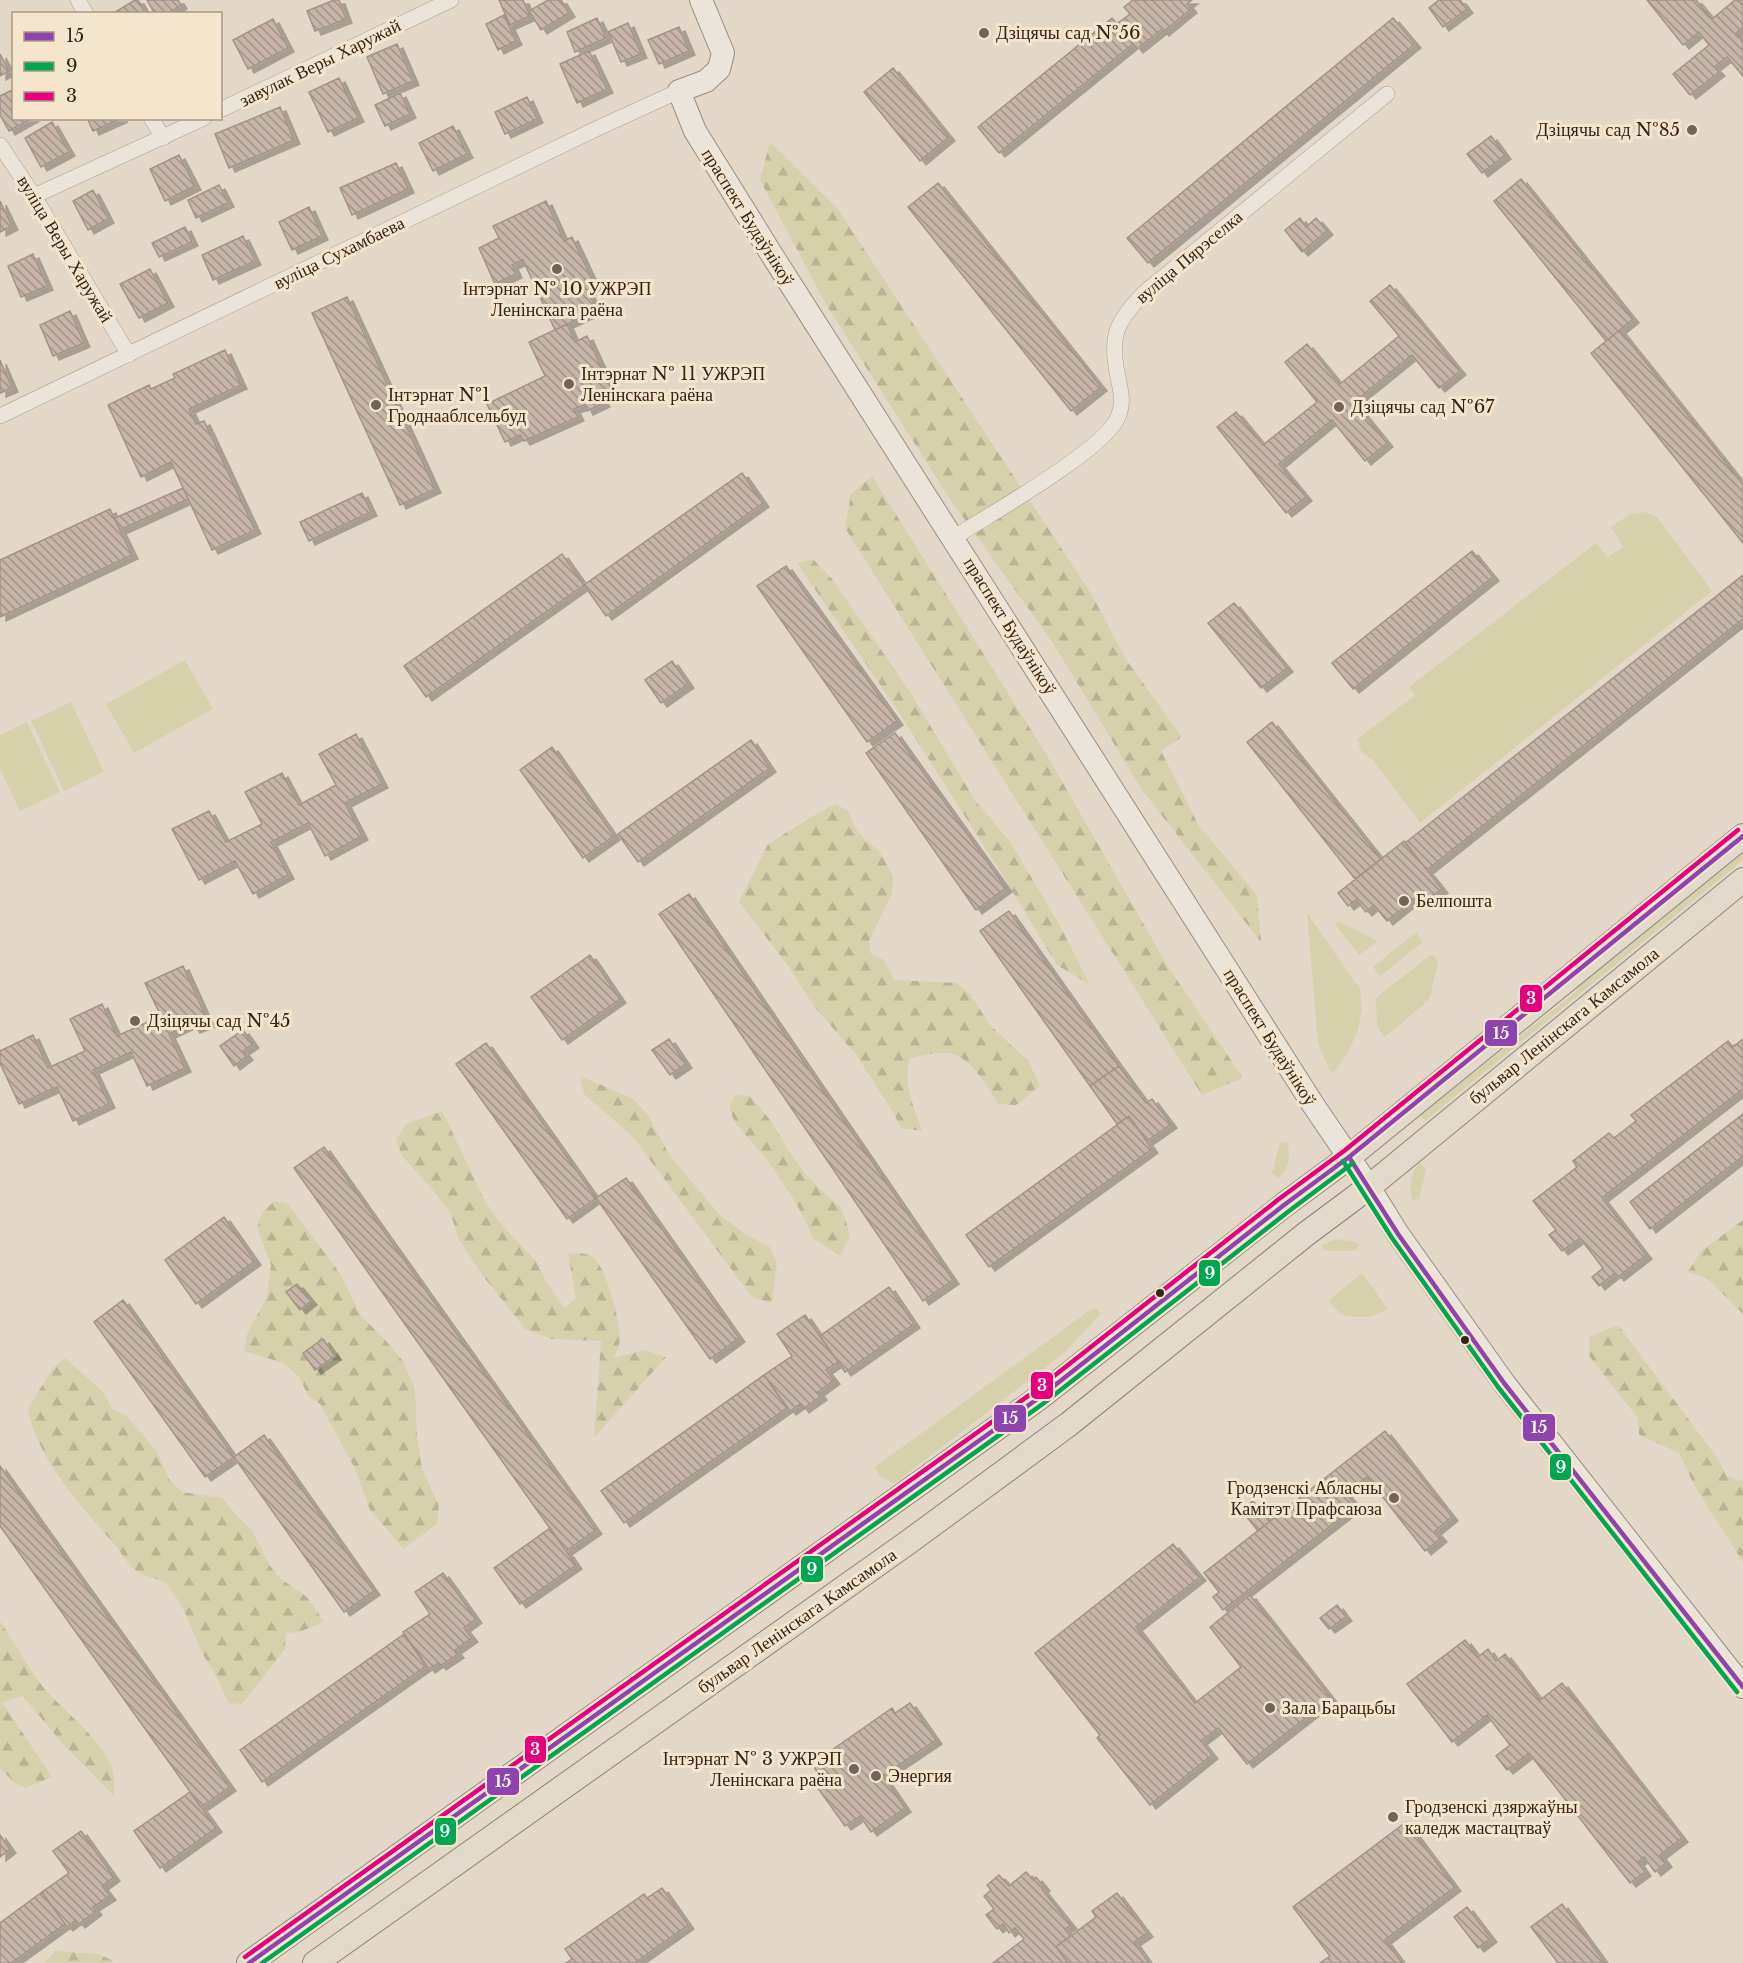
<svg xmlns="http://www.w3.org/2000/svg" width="1743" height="1963" font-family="'Libre Baskerville',serif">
	<defs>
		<pattern id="forest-firs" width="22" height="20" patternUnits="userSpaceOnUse" patternTransform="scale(1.5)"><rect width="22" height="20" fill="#d6d1aa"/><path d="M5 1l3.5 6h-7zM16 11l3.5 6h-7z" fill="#b8b392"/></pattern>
		<pattern id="building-back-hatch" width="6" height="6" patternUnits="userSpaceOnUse" patternTransform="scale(1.5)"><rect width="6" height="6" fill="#c7b5a9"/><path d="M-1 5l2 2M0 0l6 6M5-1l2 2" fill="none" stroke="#a29389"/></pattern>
		<filter id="shadow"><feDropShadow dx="6" dy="4" stdDeviation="0" flood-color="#0004"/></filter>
	</defs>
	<rect width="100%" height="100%" fill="#e3d8c8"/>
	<path fill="#d6d1aa" d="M1644 512 1657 517 1712 591 1420 823 1373 760 1361 751 1357 739 1415 695 1409 687 1596 543 1608 557 1623 547 1611 527 1630 514Z
		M185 660 213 709 134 753 106 704Z
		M71 702 104 772 64 791 31 721Z
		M27 722 60 792 20 811 0 769V735Z
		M1743 849V860L1425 1121 1420 1115 1571 996 1593 970Z
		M1307 913 1360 989 1362 1009 1358 1029 1349 1051 1336 1070 1331 1073 1318 1044Z
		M1338 921 1378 941 1359 955 1335 924Z
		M1416 932 1423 942 1380 976 1373 967Z
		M1434 955 1438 963 1429 1000 1386 1036H1383L1377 1027 1376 998 1429 956Z
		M1287 1142C1291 1155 1289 1170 1278 1178L1272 1173 1280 1143Z
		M1420 1163 1426 1169 1419 1199 1412 1200C1409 1187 1410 1172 1420 1163Z
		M1337 1239 1356 1242 1359 1245 1355 1251H1324L1322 1245Z
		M1362 1273 1387 1308C1375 1319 1357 1318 1342 1315L1328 1301Z
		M1097 1309 1101 1314 1063 1354 895 1483C885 1481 879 1477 875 1467L1090 1310Z"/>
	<path fill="url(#forest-firs)" d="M770 142 837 208 1092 595 1127 661 1182 737 1161 751 1199 826 1257 895 1261 942 1142 790 1051 640 950 499 827 306 760 180Z
		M872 476 1048 757 1167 965 1243 1078 1202 1095 845 528 851 494Z
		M813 559 833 580 910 692 975 800 1010 842 1058 922 1090 985 1057 965 1005 879 896 708 797 563Z
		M836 804 848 811 856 829 865 840 879 851 893 876 892 893 869 941 871 954 884 960 894 980 957 983 970 994 990 1025 1029 1062 1040 1086 1016 1105 998 1104C987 1087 976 1066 958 1056 945 1049 924 1055 910 1058 902 1083 914 1106 922 1131L901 1128 893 1112 857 1056 813 1005 789 967 739 902 768 844 821 811Z
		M580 1076 632 1098 648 1115 670 1156 720 1215 745 1234 770 1247 777 1264 772 1303 752 1297 633 1137 584 1094Z
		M735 1095 750 1096 771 1121 788 1150 808 1177 840 1207 846 1221 850 1236 840 1256 814 1239 796 1203 768 1161 735 1123 729 1107Z
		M442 1111 485 1201 501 1224 536 1261 546 1282 565 1308 576 1298 568 1254C577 1253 587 1252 595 1259 607 1271 623 1328 619 1345 618 1349 615 1354 613 1358L645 1350 666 1357 594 1438 601 1341 552 1339 525 1329 483 1276 458 1238 451 1214 432 1189 402 1156 396 1140 406 1124Z
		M275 1201 288 1204 341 1275 361 1316 387 1342 403 1361 415 1389 417 1438 422 1469 439 1505 437 1524 404 1549 370 1510 356 1471 320 1404 309 1397 299 1377 283 1363 244 1351 247 1334 267 1297 271 1265 257 1227 263 1211Z
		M1743 1220V1314L1707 1278 1688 1272 1701 1251Z
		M1618 1325 1716 1456 1727 1476 1743 1481V1562L1694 1485 1679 1453 1639 1435 1637 1417 1589 1356V1337Z
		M65 1358 105 1394 112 1409 126 1415 157 1452 169 1479 182 1492 222 1498 240 1519 251 1529 270 1566 280 1578 307 1597 324 1622 299 1632 286 1633 285 1649 242 1704 228 1703C224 1693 220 1683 215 1674 212 1668 208 1664 205 1658 192 1634 186 1606 167 1585 158 1576 143 1578 135 1570 126 1563 122 1553 115 1545 83 1508 35 1457 28 1408L53 1368Z
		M0 1621C15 1643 27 1666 43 1687 64 1712 100 1737 112 1768 115 1776 114 1787 114 1796L61 1742 23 1696 2 1702 52 1777 26 1788 15 1783 0 1768Z
		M55 1951 99 1954 113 1961 112 1963H45Z"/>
	<path fill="url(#building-back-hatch)" stroke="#a39388" stroke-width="1.5" filter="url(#shadow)" d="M135 0H138L146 14H112Z
		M147 0H178L181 5 167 14H155Z
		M334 0H339L346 19 315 31 307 11Z
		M499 0H523L530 16 510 25Z
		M548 0H561L569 13 541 30 529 11Z
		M1133 0H1192L1187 4 1191 9 1163 32 1161 30 1137 49 1117 24 1130 14 1124 7Z
		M1439 0H1460L1467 9 1443 27 1429 8Z
		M1647 0H1696L1712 19 1735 0H1743V27L1736 33 1743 42V76L1727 57 1714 67 1719 72 1690 95 1673 74 1709 45 1699 32 1683 45Z
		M504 15 516 41 498 50 486 24Z
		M597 18 606 38 575 52 567 32Z
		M1112 18 1133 44 999 153 978 127Z
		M1393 18 1415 44 1148 263 1127 238Z
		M273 19 288 48 248 69 233 40Z
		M628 23 641 54 621 62 608 32Z
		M679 27 689 51 659 64 648 40Z
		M397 44 413 81 383 94 367 57Z
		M589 51 607 89 577 103 560 64Z
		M0 54 9 71 0 76Z
		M893 68 949 137 920 161 864 92Z
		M339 78 358 118 328 132 309 92Z
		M14 89V118H32L9 131 0 115V96Z
		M400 93 410 114 385 126 375 105Z
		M527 97 537 119 505 134 495 112Z
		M280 107 294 140 229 168 215 134Z
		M87 118H122L93 131Z
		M52 122 69 152 41 167 25 138Z
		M453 126 467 154 433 171 419 143Z
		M1491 136 1505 155 1482 173 1467 154Z
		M179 155 195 186 165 201 150 169Z
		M396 163 408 189 352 215 340 188Z
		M1521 179 1633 319 1606 341 1494 201Z
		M938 183 1101 387 1071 411 908 207Z
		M219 185 228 203 196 218 188 200Z
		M93 190 108 219 88 230 73 201Z
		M0 201 12 226 0 232Z
		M546 201 564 241 572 237 596 288 588 292 597 310 555 330 523 260 512 265 516 274 495 284 479 248 499 238 493 226Z
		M309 207 322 236 292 250 279 222Z
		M1300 218 1306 227 1316 218 1327 231 1302 252 1285 230Z
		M185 227 192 242 159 257 152 243Z
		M243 236 255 261 213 280 202 255Z
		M33 254 47 286 21 297 8 266Z
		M150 269 168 303 139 318 120 284Z
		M1390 285 1460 371 1439 388 1412 355 1354 402 1387 443 1365 461 1332 420 1279 464 1306 497 1286 513 1217 427 1236 412 1263 445 1317 402 1285 362 1307 344 1340 384 1399 336 1370 301Z
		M347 297 435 489 400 505 312 313Z
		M70 311 84 343 53 356 40 325Z
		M567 324 575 342 587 336 612 391 600 397 604 403 587 411 584 405 574 409 578 417 524 441 520 435 505 442 487 404 545 376 529 342Z
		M1620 330 1743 484V543L1591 353Z
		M225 350 241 385 189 409 196 424 204 421 255 530 212 550 171 462 141 477 108 405 149 385 151 389 175 378 173 374Z
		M0 360 12 388 0 393Z
		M742 473 763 503 606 616 584 585Z
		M183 488 188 499 120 530 115 518Z
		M362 493 371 512 309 541 300 522Z
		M110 509 132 555 0 617V560Z
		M1472 551 1493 577 1353 689 1332 663Z
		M562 554 584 585 426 697 404 666Z
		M786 566 897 721 867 742 757 586Z
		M1743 575V619L1427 870 1405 843Z
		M1234 603 1287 668 1261 688 1208 623Z
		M672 661 688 684 661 703 645 680Z
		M1272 722 1381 859 1355 879 1247 742Z
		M895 733 1006 888 976 910 866 753Z
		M356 734 382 784 345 803 362 836 325 856 308 823 287 834 271 842 288 875 253 894 235 861 199 880 172 829 209 811 226 842 262 824 245 792 282 773 299 805 336 785 319 754Z
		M751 740 770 768 638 862 618 834Z
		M552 747 614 836 583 858 520 770Z
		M1404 841 1442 889 1429 898 1424 891 1387 921 1374 905 1366 912 1356 900 1348 906 1338 893Z
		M689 894 953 1280 923 1301 659 914Z
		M1009 911 1119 1066 1090 1086 980 931Z
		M590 955 620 999 562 1040 531 997Z
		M183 966 206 1017 169 1034 185 1068 147 1086 131 1052 93 1070 109 1104 73 1121 57 1087 19 1104 0 1063V1051L33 1035 48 1068 85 1051 70 1019 102 1004 117 1036 161 1016 145 983Z
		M206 1017 209 1023 194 1029 191 1024Z
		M243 1030 253 1044 243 1051 247 1056 234 1066 220 1046Z
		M669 1039 686 1064 670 1075 652 1050Z
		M1743 1039V1089L1602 1198 1646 1255 1618 1277 1615 1273 1599 1286 1592 1277 1603 1268 1580 1238 1562 1251 1549 1235 1556 1230 1533 1201 1577 1167 1573 1161 1609 1133 1614 1138 1636 1121 1631 1115 1728 1041 1733 1047Z
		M486 1043 596 1198 567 1219 456 1064Z
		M1119 1066 1146 1103 1152 1099 1171 1124 1147 1141 1129 1116 1117 1124 1090 1086Z
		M1743 1114V1156L1650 1229 1630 1202Z
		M1129 1116 1152 1149 989 1267 966 1235Z
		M324 1147 596 1530 566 1551 294 1168Z
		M626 1178 739 1338 710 1359 596 1198Z
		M224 1217 255 1261 196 1304 165 1260Z
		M297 1284 311 1301 300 1310 286 1292Z
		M889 1287 914 1324 845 1372 820 1336Z
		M123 1300 234 1457 205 1477 94 1322Z
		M805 1315 838 1362 826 1370 834 1380 818 1392 821 1396 803 1409 800 1404 790 1411 764 1375 792 1356 777 1334Z
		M323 1339 335 1356 315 1370 303 1353Z
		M764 1375 787 1408 624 1523 601 1491Z
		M1385 1431 1452 1517 1435 1531 1441 1538 1425 1551 1367 1477 1346 1493 1356 1506 1223 1610 1213 1597 1219 1592 1204 1573Z
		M264 1435 374 1591 344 1612 234 1457Z
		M0 1466 230 1787 201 1807 0 1526Z
		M1253 1501 1270 1521 1258 1531 1241 1510Z
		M550 1528 576 1565 520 1604 494 1568Z
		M1173 1544 1200 1577 1136 1627 1195 1703 1241 1667 1210 1627 1250 1595 1331 1698 1247 1764 1218 1728 1201 1741 1212 1755 1150 1805 1097 1738 1100 1735 1035 1653Z
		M443 1573 476 1619 464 1628 472 1638 455 1650 458 1654 440 1666 438 1663 429 1669 403 1632 430 1614 415 1592Z
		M1337 1605 1346 1617 1329 1629 1320 1618Z
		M404 1634 426 1666 262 1782 240 1750Z
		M1465 1640 1478 1657 1488 1649 1496 1661 1505 1654 1540 1700 1562 1683 1682 1838 1660 1855 1666 1863 1655 1872 1644 1857 1638 1862 1645 1872 1630 1883 1529 1753 1507 1770 1496 1756 1510 1745 1487 1715 1452 1742 1407 1684Z
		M910 1703 936 1740 883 1776 905 1808 871 1832 860 1816 845 1826 812 1780 819 1775 812 1764 892 1708 895 1713Z
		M190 1792 216 1828 160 1868 134 1831Z
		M1406 1822 1455 1887 1385 1940 1402 1963H1320L1330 1956 1293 1907Z
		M81 1831 114 1877 102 1886 110 1896 93 1907 96 1911 79 1924 76 1920 67 1927 42 1892 69 1873 53 1851Z
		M0 1835 10 1849 0 1857Z
		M1026 1872 1033 1880 1036 1877 1044 1887 1042 1889 1071 1925 1065 1929 1070 1936 1056 1947 1068 1963H993L1024 1939 1015 1928 1009 1933 1003 1924 997 1929 986 1915 994 1909 984 1896 991 1890 987 1885 999 1875 1009 1886Z
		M662 1888 688 1925 636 1962 637 1963H566L572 1959 565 1949 644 1894 647 1898Z
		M42 1892 65 1924 11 1963H0V1923Z
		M1117 1893 1147 1933 1134 1942 1149 1963H1068L1056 1947 1096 1917 1092 1911Z
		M1562 1904 1605 1963H1558L1531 1927Z
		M1467 1907 1491 1938 1478 1948 1454 1917Z"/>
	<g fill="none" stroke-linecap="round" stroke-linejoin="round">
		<defs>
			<path id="street" d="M78 0 86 14
				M220 110 451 0
				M151 118 163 138
				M0 145 34 196 129 355
				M34 196 204 118
				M0 416 598 128 679 91
				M953 538C987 516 1106 449 1118 417 1124 403 1121 392 1118 377 1109 336 1116 322 1145 292L1387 94"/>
			<path id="secondary" d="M701 0 723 53 719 69 706 81 679 91 695 131 772 255 1314 1106 1369 1187 1398 1234 1504 1383 1743 1687"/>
			<path id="primary" d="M249 1963 1040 1397 1284 1205 1349 1157 1743 836
				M315 1963 910 1541 1069 1424 1306 1234 1369 1187 1743 880"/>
		</defs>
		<use href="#street" stroke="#a79d92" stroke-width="16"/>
		<use href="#secondary" stroke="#978d82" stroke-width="24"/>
		<use href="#primary" stroke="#8d8379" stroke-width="26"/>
		<use href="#street" stroke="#ebe4da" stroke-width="15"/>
		<use href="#secondary" stroke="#ebe4da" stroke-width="22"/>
		<use href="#primary" stroke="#e3d9cb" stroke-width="24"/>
		<defs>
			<path id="bus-1" d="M1349 1157 1398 1234 1504 1383 1743 1687
				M249 1963 1040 1397 1284 1205 1349 1157 1743 836"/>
			<path id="bus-2" d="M1343 1161 1392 1238 1498 1387 1737 1692
				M262 1963 1044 1403 1289 1211 1353 1163"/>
			<path id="bus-3" d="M245 1957 1035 1391 1279 1199 1344 1151 1738 830"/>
		</defs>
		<use href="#bus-1" stroke="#f5e5cd" stroke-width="9"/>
		<use href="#bus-2" stroke="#f5e5cd" stroke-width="9"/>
		<use href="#bus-3" stroke="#f5e5cd" stroke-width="9"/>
		<use href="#bus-1" stroke="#8e44ad" stroke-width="4.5"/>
		<use href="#bus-2" stroke="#00a651" stroke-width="4.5"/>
		<use href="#bus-3" stroke="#e5007d" stroke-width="4.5"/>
	</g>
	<g fill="#726458" stroke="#f5e5cd" stroke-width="2">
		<circle cx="984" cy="33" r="6"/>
		<circle cx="1692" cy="130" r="6"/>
		<circle cx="557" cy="269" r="6"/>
		<circle cx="569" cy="384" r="6"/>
		<circle cx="376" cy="405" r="6"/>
		<circle cx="1339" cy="407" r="6"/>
		<circle cx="1404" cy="901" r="6"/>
		<circle cx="135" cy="1021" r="6"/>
		<circle cx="1394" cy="1498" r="6"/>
		<circle cx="1270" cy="1708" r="6"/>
		<circle cx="854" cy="1769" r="6"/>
		<circle cx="876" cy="1776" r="6"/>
		<circle cx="1393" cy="1817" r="6"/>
	</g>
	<g fill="#35251b" stroke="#f5e5cd" stroke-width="2">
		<circle cx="1160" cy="1293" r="5"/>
		<circle cx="1465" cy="1340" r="5"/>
	</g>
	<g text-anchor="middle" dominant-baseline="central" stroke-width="6" stroke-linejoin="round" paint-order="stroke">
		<g font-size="18" fill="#35251b" stroke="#f5e5cd" text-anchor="start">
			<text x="996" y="33">Дзіцячы сад №56</text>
			<text x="1680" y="130" text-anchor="end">Дзіцячы сад №85</text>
			<text x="557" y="289" text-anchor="middle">Інтэрнат № 10 УЖРЭП<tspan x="557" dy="21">Ленінскага раёна</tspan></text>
			<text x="581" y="374">Інтэрнат № 11 УЖРЭП<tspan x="581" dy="21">Ленінскага раёна</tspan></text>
			<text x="388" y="395">Інтэрнат №1<tspan x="388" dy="21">Гроднааблсельбуд</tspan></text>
			<text x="1351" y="407">Дзіцячы сад №67</text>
			<text x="1416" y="901">Белпошта</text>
			<text x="147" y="1021">Дзіцячы сад №45</text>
			<text x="1382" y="1488" text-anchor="end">Гродзенскі Абласны<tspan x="1382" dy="21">Камітэт Прафсаюза</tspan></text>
			<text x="1282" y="1708">Зала Барацьбы</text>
			<text x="842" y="1759" text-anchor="end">Інтэрнат № 3 УЖРЭП<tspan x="842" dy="21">Ленінскага раёна</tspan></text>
			<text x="888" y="1776">Энергия</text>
			<text x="1405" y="1807">Гродзенскі дзяржаўны<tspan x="1405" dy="21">каледж мастацтваў</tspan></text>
		</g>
		<g font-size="18" fill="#35251b" stroke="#f5e5cd">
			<text transform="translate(320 63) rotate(-26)">завулак Веры Харужай</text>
			<text transform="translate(748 217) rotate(58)">праспект Будаўнікоў</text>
			<text transform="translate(65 249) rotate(59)">вуліца Веры Харужай</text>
			<text transform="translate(339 253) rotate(-26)">вуліца Сухамбаева</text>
			<text transform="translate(1189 257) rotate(-40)">вуліца Пярэселка</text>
			<text transform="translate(1010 626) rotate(58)">праспект Будаўнікоў</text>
			<text transform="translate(1564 1026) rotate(-39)">бульвар Ленінскага Камсамола</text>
			<text transform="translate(1270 1037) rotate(58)">праспект Будаўнікоў</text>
			<text transform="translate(797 1621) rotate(-35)">бульвар Ленінскага Камсамола</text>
		</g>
	</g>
	<g stroke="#f5e5cd" stroke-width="2">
		<rect x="1519" y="984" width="24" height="29" rx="6" fill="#e5007d"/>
		<rect x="1484" y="1019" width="34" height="28" rx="6" fill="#8e44ad"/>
		<rect x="1198" y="1259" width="23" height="28" rx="6" fill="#00a651"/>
		<rect x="1030" y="1371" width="24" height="29" rx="6" fill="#e5007d"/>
		<rect x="993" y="1404" width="34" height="29" rx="6" fill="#8e44ad"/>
		<rect x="1522" y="1413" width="34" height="29" rx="6" fill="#8e44ad"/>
		<rect x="1549" y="1453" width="23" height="28" rx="6" fill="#00a651"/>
		<rect x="800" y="1555" width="24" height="28" rx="6" fill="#00a651"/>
		<rect x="524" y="1735" width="23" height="29" rx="6" fill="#e5007d"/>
		<rect x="486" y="1767" width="34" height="29" rx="6" fill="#8e44ad"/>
		<rect x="434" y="1817" width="23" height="29" rx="6" fill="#00a651"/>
	</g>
	<g font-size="16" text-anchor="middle" font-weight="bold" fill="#fff">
		<text x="1531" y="1004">3</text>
		<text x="1501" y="1039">15</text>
		<text x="1210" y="1279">9</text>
		<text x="1042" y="1391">3</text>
		<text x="1010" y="1424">15</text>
		<text x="1539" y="1433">15</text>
		<text x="1561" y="1473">9</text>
		<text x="812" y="1575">9</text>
		<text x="535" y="1755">3</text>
		<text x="503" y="1787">15</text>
		<text x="445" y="1837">9</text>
	</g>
	<rect x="12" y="12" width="210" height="108" fill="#f5e5cd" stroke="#a89886" stroke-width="1.5"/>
	<rect x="24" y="32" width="30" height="9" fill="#8e44ad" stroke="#a89886" stroke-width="1.5"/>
	<text x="66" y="42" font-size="18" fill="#35251b">15</text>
	<rect x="24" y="62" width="30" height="9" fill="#00a651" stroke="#a89886" stroke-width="1.5"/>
	<text x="66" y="72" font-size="18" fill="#35251b">9</text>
	<rect x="24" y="92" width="30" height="9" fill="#e5007d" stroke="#a89886" stroke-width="1.5"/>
	<text x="66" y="102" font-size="18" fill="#35251b">3</text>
</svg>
